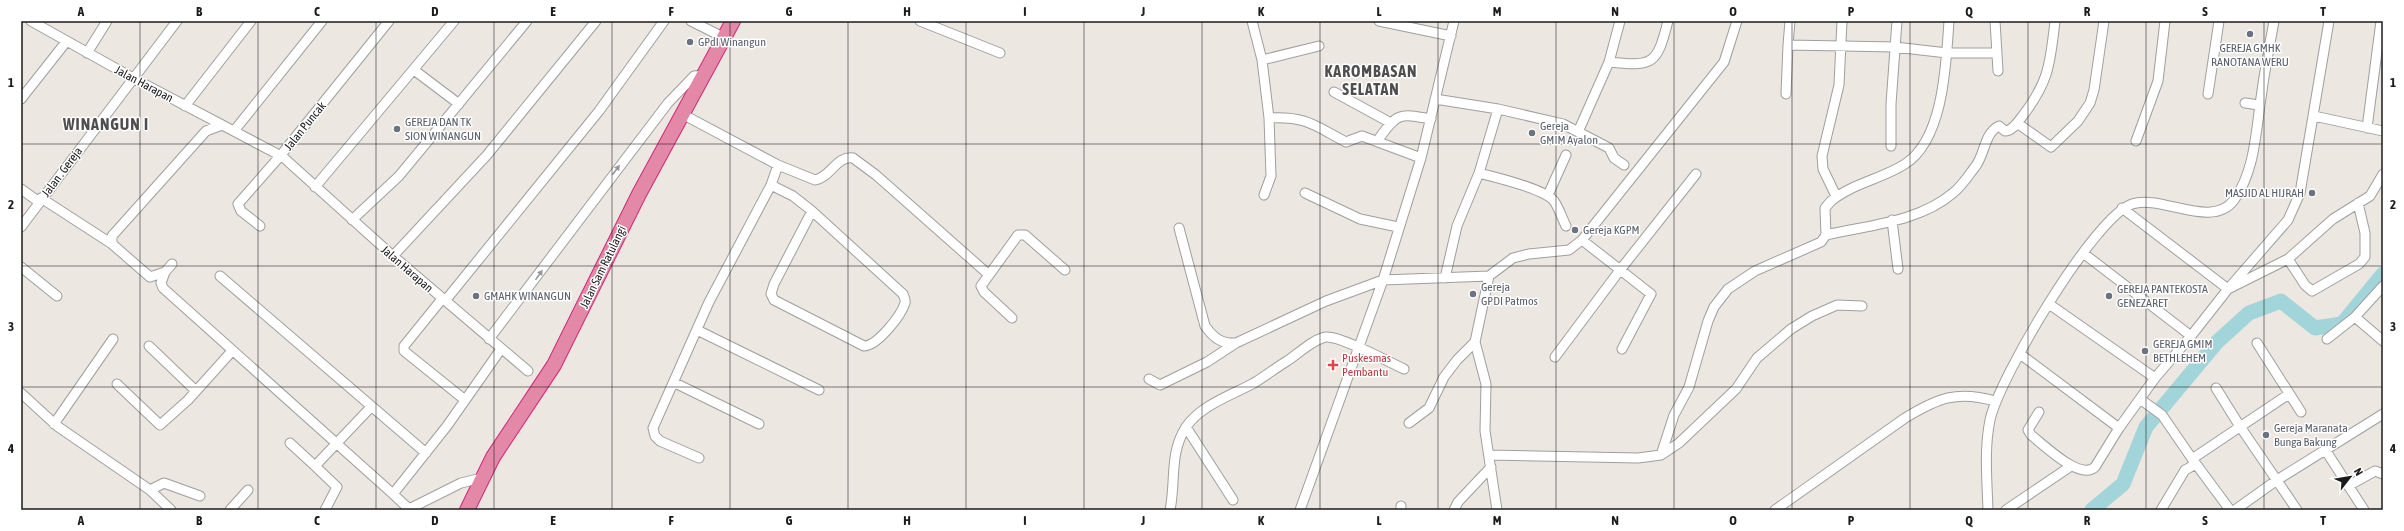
<svg xmlns="http://www.w3.org/2000/svg" width="2404" height="531" font-family="'Asap Condensed',sans-serif">
	<rect width="100%" height="100%" fill="#ece7e0"/>
	<g fill="none" stroke-linecap="round" stroke-linejoin="round">
		<path stroke="#a1d5da" stroke-width="15" d="M2092 510 2123 484 2146 427 2217 342 2249 313 2281 301 2315 328 2342 324 2383 274"/>
		<defs>
			<path id="minor" d="M31 21 133 78 283 157 393 256 528 371
				M691 21 725 38
				M920 21 1000 53
				M1252 21 1262 60 1269 118 1271 176 1264 195
				M1379 21 1451 36
				M1790 21 1788 45 1895 47 1947 53H1995
				M1995 21 1998 71
				M87 53 107 21
				M1262 60 1319 46
				M1609 62C1654 67 1657 64 1668 21
				M414 70 459 104
				M1334 92 1391 123
				M1786 94 1788 45
				M2208 94 2219 21
				M21 99 66 42
				M1435 99 1498 109 1563 124 1609 148 1614 158 1624 165
				M2245 103 2259 105
				M185 106 251 21
				M684 115 778 165 815 180C830 178 837 155 853 158L876 175 988 274
				M2314 116 2383 131
				M1269 118C1307 116 1315 126 1346 142L1362 136 1421 158
				M2017 123 2051 147 2078 121 2090 103 2094 90 2104 21
				M2367 128 2381 21
				M234 131 322 21
				M1578 132 1609 62 1620 21
				M1377 141C1398 113 1397 113 1431 119
				M2136 141 2158 81 2165 21
				M1891 146V104L1897 21
				M1479 173C1495 177 1545 189 1554 201 1559 208 1562 218 1566 226
				M771 185 793 196 812 211 774 284 771 294 774 300 864 346C877 346 901 316 905 303 906 300 904 297 903 294L812 211
				M315 187 454 21
				M21 189 39 202
				M1305 193 1360 219 1398 227
				M1548 195 1566 155
				M1836 196 1823 169 1822 156 1839 85 1842 21
				M41 198 112 244
				M2122 208 2228 289 2288 220 2300 193 2329 21
				M352 220 399 176 527 21
				M1892 220 1898 269
				M260 226 241 211 238 204 281 155 389 21
				M21 227 177 21
				M1179 228 1205 326C1214 338 1221 344 1236 343L1326 301 1383 280 1489 276 1513 258 1529 254 1569 250 1582 240 1724 62 1737 21
				M1826 235C1869 225 1919 222 1953 193 1962 186 1968 176 1975 167 1985 155 1984 133 1999 126L2005 131C2012 131 2017 123 2021 118 2049 82 2050 65 2055 21
				M1582 240 1651 294 1622 349
				M2083 253 2191 336 2228 289 2288 259 2333 219 2370 196 2383 174
				M393 256 487 155 596 21
				M2288 259 2305 285 2312 291 2359 264 2365 257V233L2358 203
				M172 264 165 272 150 277 112 244V236L206 131 222 125
				M21 267 57 296
				M165 272 161 283 163 288 393 494 447 426 501 349
				M220 276 426 453
				M1489 276 1475 342 1486 384 1485 431 1497 510
				M1445 278 1457 226 1479 173 1498 109
				M442 299 404 346V351L465 400
				M445 301 599 111 664 21
				M2049 304 2155 378 2191 336
				M2355 317 2383 341
				M1012 318 984 292 981 286 1018 235H1025L1065 270
				M697 330 819 390
				M489 339 668 103 694 76 705 75
				M2327 339 2355 317 2383 286
				M2257 343 2301 412
				M149 346 196 391
				M2020 354 2119 428
				M1555 357 1620 270 1696 174
				M1149 379 1160 385 1207 362 1236 343
				M675 383 759 424
				M117 384 160 425 188 400 232 351
				M2216 388 2239 425 2297 510
				M21 393 57 426 150 490 171 510
				M2140 399 2162 415 2195 463
				M2039 412 2028 430 2031 435C2044 445 2080 481 2095 467L2119 428 2155 378
				M1409 423 1429 408 1444 377 1457 360 1475 342
				M54 424 113 339
				M1186 427 1233 500
				M290 443 315 466 371 407
				M2326 451 2364 510
				M1490 455 1638 458 1661 455 1679 443 1736 389 1757 358 1791 329 1812 316 1837 305 1862 306
				M1661 455 1674 415 1689 387 1708 321 1714 307 1728 289 1755 271 1821 242 1826 235 1825 208 1831 201C1853 183 1882 179 1905 164 1944 139 1946 63 1949 21
				M699 458 660 441 655 436 653 428 709 302 771 185 778 165
				M2192 459 2289 394
				M315 466 337 487 325 510
				M2348 486 2375 471 2383 474
				M150 490 164 483 200 496
				M393 494 409 509 461 483 482 478
				M230 510 248 490
				M1170 510C1176 482 1169 453 1186 427 1201 405 1232 395 1254 383 1265 376 1276 368 1287 361 1298 354 1313 339 1326 337 1341 336 1389 362 1404 369
				M1300 510 1383 280 1421 158 1454 21
				M1401 510V506
				M1454 510 1458 502 1491 467
				M1775 510 1905 418C1938 398 1957 390 1995 401
				M1988 510C1987 480 1984 449 1990 420 1999 378 2094 217 2132 204 2161 194 2212 230 2234 200 2256 170 2256 127 2262 91 2265 68 2270 44 2274 21
				M2006 510 2071 466
				M2161 510 2185 470 2196 464 2230 510
				M2235 510 2277 480 2383 414"/>
			<path id="highway" d="M467 510 493 457 554 365 639 194 733 21"/>
		</defs>
		<use href="#minor" stroke="#9f9f9f" stroke-width="11"/>
		<use href="#highway" stroke="#d1277b" stroke-width="16"/>
		<use href="#minor" stroke="#fff" stroke-width="9"/>
		<use href="#highway" stroke="#e388a7" stroke-width="14"/>
	</g>
	<defs><path id="oneway-solid" d="M-6-.8H1V-3.2L6.5 0L1 3.2V.8H-6Z"/></defs>
	<g fill="#989898">
		<use href="#oneway-solid" transform="translate(616 170) rotate(-53)"/>
		<use href="#oneway-solid" transform="translate(539 275) rotate(-54)"/>
	</g>
	<path fill="none" stroke="#1b1b1b" stroke-width="1" stroke-opacity="0.55" d="M140 21V510M258 21V510M376 21V510M494 21V510M612 21V510M730 21V510M848 21V510M966 21V510M1084 21V510M1202 21V510M1320 21V510M1438 21V510M1556 21V510M1674 21V510M1792 21V510M1910 21V510M2028 21V510M2146 21V510M2264 21V510M21 144H2383M21 266H2383M21 387H2383"/>
	<g fill="#6b7280" stroke="#fff" stroke-width="1.5">
		<circle cx="2250" cy="34" r="4"/>
		<circle cx="690" cy="42" r="4"/>
		<circle cx="397" cy="129" r="4"/>
		<circle cx="1532" cy="133" r="4"/>
		<circle cx="2312" cy="193" r="4"/>
		<circle cx="1575" cy="230" r="4"/>
		<circle cx="1473" cy="294" r="4"/>
		<circle cx="476" cy="296" r="4"/>
		<circle cx="2109" cy="296" r="4"/>
		<circle cx="2145" cy="351" r="4"/>
		<circle cx="2266" cy="435" r="4"/>
	</g>
	<path fill="#e0444e" stroke="#fff" stroke-width="1.5" d="M1331 359h4v4h4v4h-4v4h-4v-4h-4v-4h4z"/>
	<g text-anchor="middle" dominant-baseline="central" stroke-width="3" stroke-linejoin="round" paint-order="stroke">
		<g font-size="12" fill="#5b616d" stroke="#fff" text-anchor="start">
			<text x="698" y="42">GPdI Winangun</text>
			<text x="2250" y="48" text-anchor="middle">GEREJA GMHK<tspan x="2250" dy="14">RANOTANA WERU</tspan></text>
			<text x="405" y="122">GEREJA DAN TK<tspan x="405" dy="14">SION WINANGUN</tspan></text>
			<text x="1540" y="126">Gereja<tspan x="1540" dy="14">GMIM Ayalon</tspan></text>
			<text x="2304" y="193" text-anchor="end">MASJID AL HIJRAH</text>
			<text x="1583" y="230">Gereja KGPM</text>
			<text x="1481" y="287">Gereja<tspan x="1481" dy="14">GPDI Patmos</tspan></text>
			<text x="2117" y="289">GEREJA PANTEKOSTA<tspan x="2117" dy="14">GENEZARET</tspan></text>
			<text x="484" y="296">GMAHK WINANGUN</text>
			<text x="2153" y="344">GEREJA GMIM<tspan x="2153" dy="14">BETHLEHEM</tspan></text>
			<text x="2274" y="428">Gereja Maranata<tspan x="2274" dy="14">Bunga Bakung</tspan></text>
		</g>
		<g font-size="12" fill="#1b1b1b" stroke="#fff">
			<text transform="translate(144 84) rotate(28)">Jalan Harapan</text>
			<text transform="translate(305 126) rotate(-51)">Jalan Puncak</text>
			<text transform="translate(62 172) rotate(-53)">Jalan . Gereja</text>
			<text transform="translate(603 267) rotate(-64)">Jalan Sam Ratulangi</text>
			<text transform="translate(407 269) rotate(41)">Jalan Harapan</text>
		</g>
		<g font-size="12" fill="#be3a42" stroke="#fff" text-anchor="start">
			<text x="1342" y="358">Puskesmas<tspan x="1342" dy="14">Pembantu</tspan></text>
		</g>
		<g font-size="16" font-weight="bold" letter-spacing="1" fill="#4e4e4e" stroke="#fff">
			<text x="1371" y="71">KAROMBASAN<tspan x="1371" dy="18">SELATAN</tspan></text>
			<text x="106" y="124">WINANGUN I</text>
		</g>
	</g>
	<rect width="2404" height="531" fill="none" stroke="#ffffff" stroke-width="44"/>
	<g transform="translate(2350 477) rotate(59)" stroke="#ffffff" stroke-width="3" paint-order="stroke">
	<path d="M0-3L7 15L0 10L-7 15Z" fill="#1b1b1b"/>
	<text y="-6" font-size="11" font-weight="bold" text-anchor="middle" fill="#1b1b1b">N</text>
	</g>
	<rect x="22" y="22" width="2360" height="487" fill="none" stroke="#1b1b1b" stroke-width="1.5"/>
	<g font-size="13" text-anchor="middle" font-weight="bold" fill="#1b1b1b">
		<text x="81" y="16">A</text>
		<text x="199" y="16">B</text>
		<text x="317" y="16">C</text>
		<text x="435" y="16">D</text>
		<text x="553" y="16">E</text>
		<text x="671" y="16">F</text>
		<text x="789" y="16">G</text>
		<text x="907" y="16">H</text>
		<text x="1025" y="16">I</text>
		<text x="1143" y="16">J</text>
		<text x="1261" y="16">K</text>
		<text x="1379" y="16">L</text>
		<text x="1497" y="16">M</text>
		<text x="1615" y="16">N</text>
		<text x="1733" y="16">O</text>
		<text x="1851" y="16">P</text>
		<text x="1969" y="16">Q</text>
		<text x="2087" y="16">R</text>
		<text x="2205" y="16">S</text>
		<text x="2323" y="16">T</text>
		<text x="11" y="87">1</text>
		<text x="2393" y="87">1</text>
		<text x="11" y="209">2</text>
		<text x="2393" y="209">2</text>
		<text x="11" y="331">3</text>
		<text x="2393" y="331">3</text>
		<text x="11" y="453">4</text>
		<text x="2393" y="453">4</text>
		<text x="81" y="525">A</text>
		<text x="199" y="525">B</text>
		<text x="317" y="525">C</text>
		<text x="435" y="525">D</text>
		<text x="553" y="525">E</text>
		<text x="671" y="525">F</text>
		<text x="789" y="525">G</text>
		<text x="907" y="525">H</text>
		<text x="1025" y="525">I</text>
		<text x="1143" y="525">J</text>
		<text x="1261" y="525">K</text>
		<text x="1379" y="525">L</text>
		<text x="1497" y="525">M</text>
		<text x="1615" y="525">N</text>
		<text x="1733" y="525">O</text>
		<text x="1851" y="525">P</text>
		<text x="1969" y="525">Q</text>
		<text x="2087" y="525">R</text>
		<text x="2205" y="525">S</text>
		<text x="2323" y="525">T</text>
	</g>
</svg>
